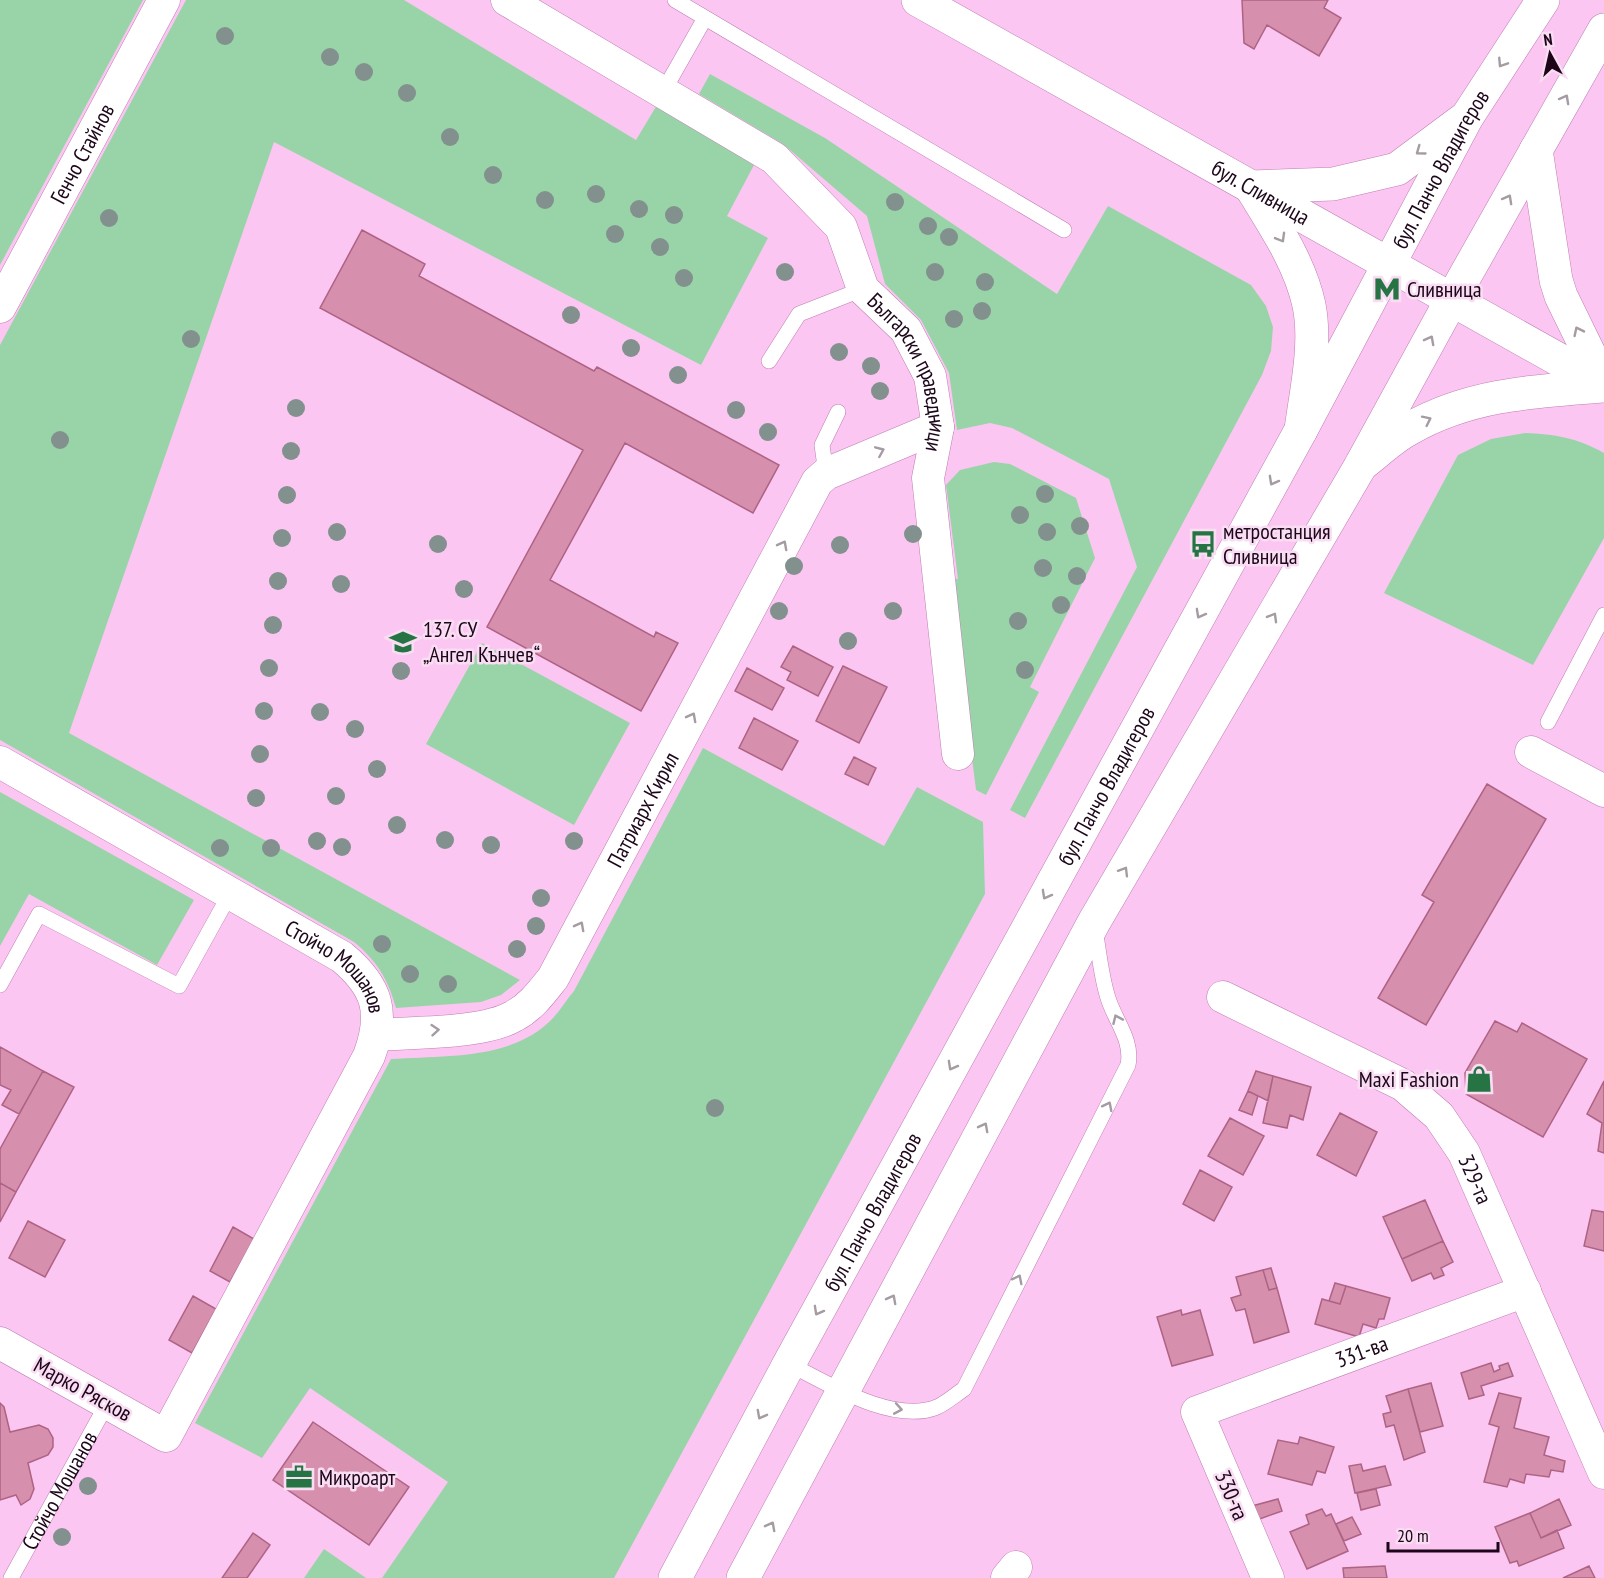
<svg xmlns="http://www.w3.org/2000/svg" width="1604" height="1578" font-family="'PT Sans Narrow',sans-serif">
	<rect width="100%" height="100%" fill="#fcc6f2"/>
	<path fill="#99d4a9" d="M0 0H143L0 265Z
		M186 0H404L636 140 657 105 754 165 727 216 768 238 701 365 274 142 69 733 520 980 501 995 481 1002 396 1008C388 979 377 961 354 942L0 740V345Z
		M710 74 825 138 1057 294 1108 206 1251 285 1266 306 1273 327 1271 351 1262 375 1025 818 1010 810 1137 567 1109 479 1012 428 990 423 957 430 949 373 921 320 885 284 867 216 783 144 699 94Z
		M1525 433C1554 434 1578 438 1604 453V538L1533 665 1384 593 1458 455 1491 439Z
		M994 462 1010 464 1076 498 1095 558 1030 687 1039 692 986 795 976 790 950 580 958 579 946 485 960 470Z
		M482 643 630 723 574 825 426 744Z
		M703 748 884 846 917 787 983 822 985 894 614 1578H382L448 1482 310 1388 262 1458 195 1423 391 1059C444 1055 514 1061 554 1017 561 1009 567 999 574 991Z
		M0 792 194 900 157 965 29 894 0 946Z
		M324 1549 366 1578H304Z"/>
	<path fill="#d68fad" stroke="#ae6384" stroke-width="1.5" d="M1242 0H1328L1324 8 1341 18 1319 56 1267 25 1254 49 1244 43Z
		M362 230 425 264 419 276 594 371 597 367 779 465 753 513 625 443 550 580 654 637 656 632 678 643 641 711 487 627 583 450 320 308Z
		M793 646 833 667 818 696 787 680 791 672 781 667Z
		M843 666 887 687 859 743 816 721Z
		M747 668 784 688 772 710 735 691Z
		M754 718 798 741 782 770 739 748Z
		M854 757 876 768 868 785 845 774Z
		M1487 784 1546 819 1426 1025 1378 998 1434 902 1422 895Z
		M1495 1021 1517 1032 1522 1023 1587 1059 1543 1137 1466 1094 1465 1073Z
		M0 1047 43 1071 19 1114 2 1105 11 1090 0 1085Z
		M43 1071 74 1087 16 1192 0 1183V1149Z
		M1256 1071 1273 1076 1268 1101 1248 1091Z
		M1273 1076 1311 1087 1303 1120 1290 1115 1287 1128 1263 1123Z
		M1604 1081V1153L1598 1151 1602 1123 1587 1114Z
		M1248 1091 1258 1096 1252 1115 1239 1110Z
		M1340 1113 1377 1132 1356 1176 1317 1155Z
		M1230 1118 1264 1136 1243 1175 1208 1156Z
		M1200 1170 1232 1187 1214 1221 1183 1204Z
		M0 1183 16 1192 0 1222Z
		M1425 1200 1443 1241 1402 1259 1383 1217Z
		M1592 1210 1604 1212V1251L1584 1246Z
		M28 1221 65 1240 45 1277 9 1258Z
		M233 1227 254 1239 230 1282 210 1271Z
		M1443 1241 1453 1262 1441 1268 1444 1275 1434 1279 1431 1273 1412 1281 1402 1259Z
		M1271 1268 1277 1288 1269 1290 1263 1270Z
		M1263 1270 1269 1290 1277 1288 1289 1332 1254 1343 1245 1309 1236 1311 1231 1298 1241 1295 1236 1277Z
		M1335 1283 1346 1286 1340 1304 1329 1301Z
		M1346 1286 1390 1298 1384 1319H1379L1376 1328 1363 1324 1359 1337 1315 1324 1322 1299 1340 1304Z
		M193 1296 216 1309 192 1353 169 1340Z
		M1181 1310 1182 1315 1200 1310 1213 1355 1172 1366 1157 1317Z
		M1491 1363 1494 1372 1500 1369 1499 1366 1508 1363 1513 1376 1481 1386 1484 1395 1469 1399 1461 1373Z
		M1431 1383 1443 1426 1420 1432 1408 1389Z
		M1408 1389 1425 1452 1404 1460 1394 1425 1386 1427 1383 1414 1391 1412 1386 1396Z
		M1499 1393 1521 1398 1514 1428 1549 1437 1544 1455 1565 1461 1563 1472 1551 1470 1549 1477 1526 1474 1524 1483 1510 1479 1507 1487 1484 1482 1499 1427 1489 1424Z
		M0 1403 4 1407 10 1432 39 1425 48 1429 53 1438V1447L48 1455 28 1463 34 1489 30 1499 21 1505 16 1495 0 1500Z
		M313 1422 409 1487 369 1545 273 1480Z
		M1300 1437 1334 1447 1325 1473 1317 1471 1312 1485 1268 1474 1278 1440 1298 1444Z
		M1361 1464 1363 1471 1385 1466 1391 1485 1355 1493 1349 1466Z
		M1376 1489 1380 1505 1361 1510 1357 1493Z
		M1278 1499 1282 1511 1254 1521 1248 1507Z
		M1559 1499 1571 1525 1541 1538 1530 1513Z
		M1322 1509 1326 1516 1331 1514 1348 1551 1307 1569 1290 1532 1309 1524 1306 1515Z
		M1530 1513 1541 1538 1557 1530 1564 1548 1519 1566 1517 1561 1510 1563 1495 1527Z
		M1352 1517 1361 1534 1344 1541 1336 1524Z
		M253 1533 270 1545 247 1578H222Z
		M1385 1566 1387 1578H1344L1343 1568Z
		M1589 1566 1595 1578H1563Z"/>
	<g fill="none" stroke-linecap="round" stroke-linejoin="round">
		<defs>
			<g id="service">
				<path d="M675 0 1064 230"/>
				<path d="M663 92 705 18"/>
				<path d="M769 361 799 314 863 289"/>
				<path d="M826 474 822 445 838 412"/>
				<path d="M1548 722 1604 615"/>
				<path d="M0 985 39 914 179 986 231 892"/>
				<path d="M789 1364C827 1383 893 1425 937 1407 946 1403 955 1395 964 1389L1128 1065C1133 1040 1115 1021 1108 998 1101 976 1099 952 1095 929"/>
				<path id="s1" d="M11 1578 108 1402"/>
			</g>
			<g id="minor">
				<path id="s2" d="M507 0 774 158 841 227 863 289 906 330 930 376 938 427 928 478 958 754"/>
				<path id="s3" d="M0 307 164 0"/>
				<path d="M1531 752 1604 791"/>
				<path id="s4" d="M0 762 342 957C378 987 385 1013 369 1056L166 1436 0 1343"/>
				<path id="s5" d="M1223 997 1403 1085 1439 1116 1464 1153 1604 1473"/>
				<path id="s6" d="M376 1035C413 1032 483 1034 514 1016 531 1007 541 993 553 978L817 482 826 474 938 427"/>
				<path d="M1007 1578 1016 1567"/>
				<path id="s7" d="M1268 1578 1197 1412 1525 1291"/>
			</g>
			<g id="tertiary">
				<path id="s8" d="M1389 264 1467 117 1543 0"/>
				<path d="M1452 299 1604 30"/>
			</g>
			<g id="secondary">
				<path id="s9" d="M675 1578 789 1364 1301 430 1389 264"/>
				<path d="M743 1578 1094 922 1361 465 1452 299"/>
			</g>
			<g id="primary">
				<path id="s10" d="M918 0 1604 385"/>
				<path d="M1536 150 1556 280 1561 296 1604 384"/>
				<path d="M1252 187 1333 184 1397 169 1467 117"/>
				<path d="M1252 189C1274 225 1300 263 1309 305 1317 345 1306 391 1301 430"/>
				<path d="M1361 465C1377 453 1392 438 1409 429 1470 394 1535 391 1604 386"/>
			</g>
		</defs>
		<use href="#service" stroke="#be7eb3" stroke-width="16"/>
		<use href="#minor" stroke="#be7eb3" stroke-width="33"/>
		<use href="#tertiary" stroke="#be7eb3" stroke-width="34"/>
		<use href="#secondary" stroke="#be7eb3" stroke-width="34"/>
		<use href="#primary" stroke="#be7eb3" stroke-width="34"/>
		<use href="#service" stroke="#fff" stroke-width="15"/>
		<use href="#minor" stroke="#fff" stroke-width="32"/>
		<use href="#tertiary" stroke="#fff" stroke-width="33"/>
		<use href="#secondary" stroke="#fff" stroke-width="33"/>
		<use href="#primary" stroke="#fff" stroke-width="33"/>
	</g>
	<g fill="#82918d">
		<circle cx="225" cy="36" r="9"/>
		<circle cx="330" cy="57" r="9"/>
		<circle cx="364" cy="72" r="9"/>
		<circle cx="407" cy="93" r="9"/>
		<circle cx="450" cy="137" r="9"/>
		<circle cx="493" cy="175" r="9"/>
		<circle cx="596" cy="194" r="9"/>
		<circle cx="545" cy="200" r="9"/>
		<circle cx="895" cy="202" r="9"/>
		<circle cx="639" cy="209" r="9"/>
		<circle cx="674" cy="215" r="9"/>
		<circle cx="109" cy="218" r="9"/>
		<circle cx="928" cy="226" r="9"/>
		<circle cx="615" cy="234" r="9"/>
		<circle cx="949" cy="237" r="9"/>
		<circle cx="660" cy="247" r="9"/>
		<circle cx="785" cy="272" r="9"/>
		<circle cx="935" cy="272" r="9"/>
		<circle cx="684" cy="278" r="9"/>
		<circle cx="985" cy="282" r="9"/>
		<circle cx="982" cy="311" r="9"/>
		<circle cx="571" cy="315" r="9"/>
		<circle cx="954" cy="319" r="9"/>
		<circle cx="191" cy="339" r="9"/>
		<circle cx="631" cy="348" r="9"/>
		<circle cx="839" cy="352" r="9"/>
		<circle cx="871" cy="366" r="9"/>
		<circle cx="678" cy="375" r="9"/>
		<circle cx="880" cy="391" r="9"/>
		<circle cx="296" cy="408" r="9"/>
		<circle cx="736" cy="410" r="9"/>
		<circle cx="768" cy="432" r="9"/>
		<circle cx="60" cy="440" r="9"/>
		<circle cx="291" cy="451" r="9"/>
		<circle cx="1045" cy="494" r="9"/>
		<circle cx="287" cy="495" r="9"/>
		<circle cx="1020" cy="515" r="9"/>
		<circle cx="1080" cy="526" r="9"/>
		<circle cx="337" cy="532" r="9"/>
		<circle cx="1047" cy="532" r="9"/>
		<circle cx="913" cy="534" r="9"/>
		<circle cx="282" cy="538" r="9"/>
		<circle cx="438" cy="544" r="9"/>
		<circle cx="840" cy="545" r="9"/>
		<circle cx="794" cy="566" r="9"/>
		<circle cx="1043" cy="568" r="9"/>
		<circle cx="1077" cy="576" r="9"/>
		<circle cx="278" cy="581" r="9"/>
		<circle cx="341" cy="584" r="9"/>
		<circle cx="464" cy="589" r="9"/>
		<circle cx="1061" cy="605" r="9"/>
		<circle cx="779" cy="611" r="9"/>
		<circle cx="893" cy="611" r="9"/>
		<circle cx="1018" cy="621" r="9"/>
		<circle cx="273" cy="625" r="9"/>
		<circle cx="848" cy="641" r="9"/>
		<circle cx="269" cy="668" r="9"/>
		<circle cx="1025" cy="670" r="9"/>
		<circle cx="401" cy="671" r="9"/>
		<circle cx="264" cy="711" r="9"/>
		<circle cx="320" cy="712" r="9"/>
		<circle cx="355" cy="729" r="9"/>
		<circle cx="260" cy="754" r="9"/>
		<circle cx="377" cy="769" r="9"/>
		<circle cx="336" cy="796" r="9"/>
		<circle cx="256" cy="798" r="9"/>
		<circle cx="397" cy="825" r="9"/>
		<circle cx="445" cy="840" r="9"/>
		<circle cx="317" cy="841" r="9"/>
		<circle cx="574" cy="841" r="9"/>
		<circle cx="491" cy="845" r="9"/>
		<circle cx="342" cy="847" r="9"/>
		<circle cx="220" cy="848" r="9"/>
		<circle cx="271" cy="848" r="9"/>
		<circle cx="541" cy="898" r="9"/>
		<circle cx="536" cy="926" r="9"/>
		<circle cx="382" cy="944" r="9"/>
		<circle cx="517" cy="949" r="9"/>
		<circle cx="410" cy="974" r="9"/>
		<circle cx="448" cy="984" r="9"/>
		<circle cx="715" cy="1108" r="9"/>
		<circle cx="88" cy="1486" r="9"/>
		<circle cx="62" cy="1537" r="9"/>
	</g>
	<defs><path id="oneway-chevron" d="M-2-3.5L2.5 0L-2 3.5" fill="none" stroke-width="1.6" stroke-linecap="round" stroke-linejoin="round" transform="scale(1.5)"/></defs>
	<g stroke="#a59ba3">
		<use href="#oneway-chevron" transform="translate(1502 63) rotate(123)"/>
		<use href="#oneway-chevron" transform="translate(1565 99) rotate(-61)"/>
		<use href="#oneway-chevron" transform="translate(1420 151) rotate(144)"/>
		<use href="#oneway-chevron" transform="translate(1508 199) rotate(-61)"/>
		<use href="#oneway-chevron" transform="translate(1281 238) rotate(60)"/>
		<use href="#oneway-chevron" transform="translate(1578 331) rotate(-116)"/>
		<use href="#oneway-chevron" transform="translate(1430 340) rotate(-62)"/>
		<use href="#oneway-chevron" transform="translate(1427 420) rotate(-26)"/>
		<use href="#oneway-chevron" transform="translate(880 451) rotate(-23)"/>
		<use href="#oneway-chevron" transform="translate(1273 481) rotate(119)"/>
		<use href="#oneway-chevron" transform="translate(783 545) rotate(-62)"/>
		<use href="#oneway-chevron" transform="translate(1200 614) rotate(119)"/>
		<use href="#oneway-chevron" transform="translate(1273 617) rotate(-60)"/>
		<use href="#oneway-chevron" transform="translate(692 717) rotate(-62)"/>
		<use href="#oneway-chevron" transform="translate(1124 871) rotate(-59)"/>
		<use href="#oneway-chevron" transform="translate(1046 895) rotate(119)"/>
		<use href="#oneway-chevron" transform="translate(580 926) rotate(-62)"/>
		<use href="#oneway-chevron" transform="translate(1117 1019) rotate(-114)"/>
		<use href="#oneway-chevron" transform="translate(435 1030) rotate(-5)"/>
		<use href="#oneway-chevron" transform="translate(952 1066) rotate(119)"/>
		<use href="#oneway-chevron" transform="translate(1108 1106) rotate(-63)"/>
		<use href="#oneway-chevron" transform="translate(984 1127) rotate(-62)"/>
		<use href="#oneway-chevron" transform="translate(1018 1279) rotate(-63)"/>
		<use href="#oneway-chevron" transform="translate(892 1299) rotate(-62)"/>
		<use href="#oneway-chevron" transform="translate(818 1311) rotate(119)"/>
		<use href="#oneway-chevron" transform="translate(898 1409) rotate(10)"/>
		<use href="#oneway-chevron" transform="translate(761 1415) rotate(118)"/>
		<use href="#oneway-chevron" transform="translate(771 1526) rotate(-62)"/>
	</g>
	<defs>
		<symbol id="metro-bare" viewBox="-9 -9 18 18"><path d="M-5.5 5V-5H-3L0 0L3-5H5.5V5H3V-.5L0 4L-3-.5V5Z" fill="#267444" stroke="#f9ddf3" stroke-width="2.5" paint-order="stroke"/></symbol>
		<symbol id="bus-bare" viewBox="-9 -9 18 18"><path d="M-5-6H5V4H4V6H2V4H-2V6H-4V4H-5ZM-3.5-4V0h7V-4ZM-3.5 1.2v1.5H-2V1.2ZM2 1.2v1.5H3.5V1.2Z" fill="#267444" stroke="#f9ddf3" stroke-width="2.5" paint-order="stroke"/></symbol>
		<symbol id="school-bare" viewBox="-9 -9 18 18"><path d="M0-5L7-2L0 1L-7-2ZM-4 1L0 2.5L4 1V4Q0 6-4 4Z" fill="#267444" stroke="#f9ddf3" stroke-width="2.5" paint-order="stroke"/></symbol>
		<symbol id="shop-bare" viewBox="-9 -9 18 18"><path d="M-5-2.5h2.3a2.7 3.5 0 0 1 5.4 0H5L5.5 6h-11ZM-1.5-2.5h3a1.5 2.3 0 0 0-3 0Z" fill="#267444" stroke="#f9ddf3" stroke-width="2.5" paint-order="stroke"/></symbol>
		<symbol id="office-bare" viewBox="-9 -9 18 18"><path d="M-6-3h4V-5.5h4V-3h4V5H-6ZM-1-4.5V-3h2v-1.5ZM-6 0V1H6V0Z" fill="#267444" stroke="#f9ddf3" stroke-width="2.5" paint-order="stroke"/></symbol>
	</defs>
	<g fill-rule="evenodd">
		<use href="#metro-bare" x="1368" y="270" width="38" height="38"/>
		<use href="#bus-bare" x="1184" y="525" width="38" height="38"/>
		<use href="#school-bare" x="384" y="623" width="38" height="38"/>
		<use href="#shop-bare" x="1460" y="1060" width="38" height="38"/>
		<use href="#office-bare" x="280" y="1458" width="38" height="38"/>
	</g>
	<g text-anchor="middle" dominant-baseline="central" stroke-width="5" stroke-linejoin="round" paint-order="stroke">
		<g font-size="22" fill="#1d061a" stroke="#f9ddf3">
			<text stroke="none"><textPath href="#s3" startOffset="174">Генчо Стайнов</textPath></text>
			<text stroke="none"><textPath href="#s8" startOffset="108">бул. Панчо Владигеров</textPath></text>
			<text stroke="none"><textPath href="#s10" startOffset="393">бул. Сливница</textPath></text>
			<text stroke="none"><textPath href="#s2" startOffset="572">Български праведници</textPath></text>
			<text stroke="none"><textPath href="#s9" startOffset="902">бул. Панчо Владигеров</textPath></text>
			<text stroke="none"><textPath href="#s6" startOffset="386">Патриарх Кирил</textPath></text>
			<text stroke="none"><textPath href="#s4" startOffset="396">Стойчо Мошанов</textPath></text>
			<text stroke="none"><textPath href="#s5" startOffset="321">329-та</textPath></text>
			<text stroke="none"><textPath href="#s9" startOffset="416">бул. Панчо Владигеров</textPath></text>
			<text stroke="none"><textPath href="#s7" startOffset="356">331-ва</textPath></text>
			<text transform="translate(83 1389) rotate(29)">Марко Рясков</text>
			<text stroke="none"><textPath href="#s1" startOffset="100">Стойчо Мошанов</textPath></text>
			<text transform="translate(1232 1495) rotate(67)">330-та</text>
		</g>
		<g font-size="22" fill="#1d061a" stroke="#f9ddf3" text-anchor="start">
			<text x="1407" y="289">Сливница</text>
			<text x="1223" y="531">метростанция<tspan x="1223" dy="25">Сливница</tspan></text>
			<text x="423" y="629">137. СУ<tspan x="423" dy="25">„Ангел Кънчев“</tspan></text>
			<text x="1459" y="1079" text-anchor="end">Maxi Fashion</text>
			<text x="319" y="1477">Микроарт</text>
		</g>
	</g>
	<g transform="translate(1550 54) rotate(352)" stroke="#f9ddf3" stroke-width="4.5" paint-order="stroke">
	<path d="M0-4.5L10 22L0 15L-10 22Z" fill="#1d061a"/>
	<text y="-9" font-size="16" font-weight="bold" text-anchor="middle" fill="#1d061a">N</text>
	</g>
	<path d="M1388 1542v9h110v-9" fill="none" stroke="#1d061a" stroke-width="3"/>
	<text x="1397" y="1542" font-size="18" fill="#1d061a" stroke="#f9ddf3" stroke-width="4.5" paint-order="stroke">20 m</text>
</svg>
